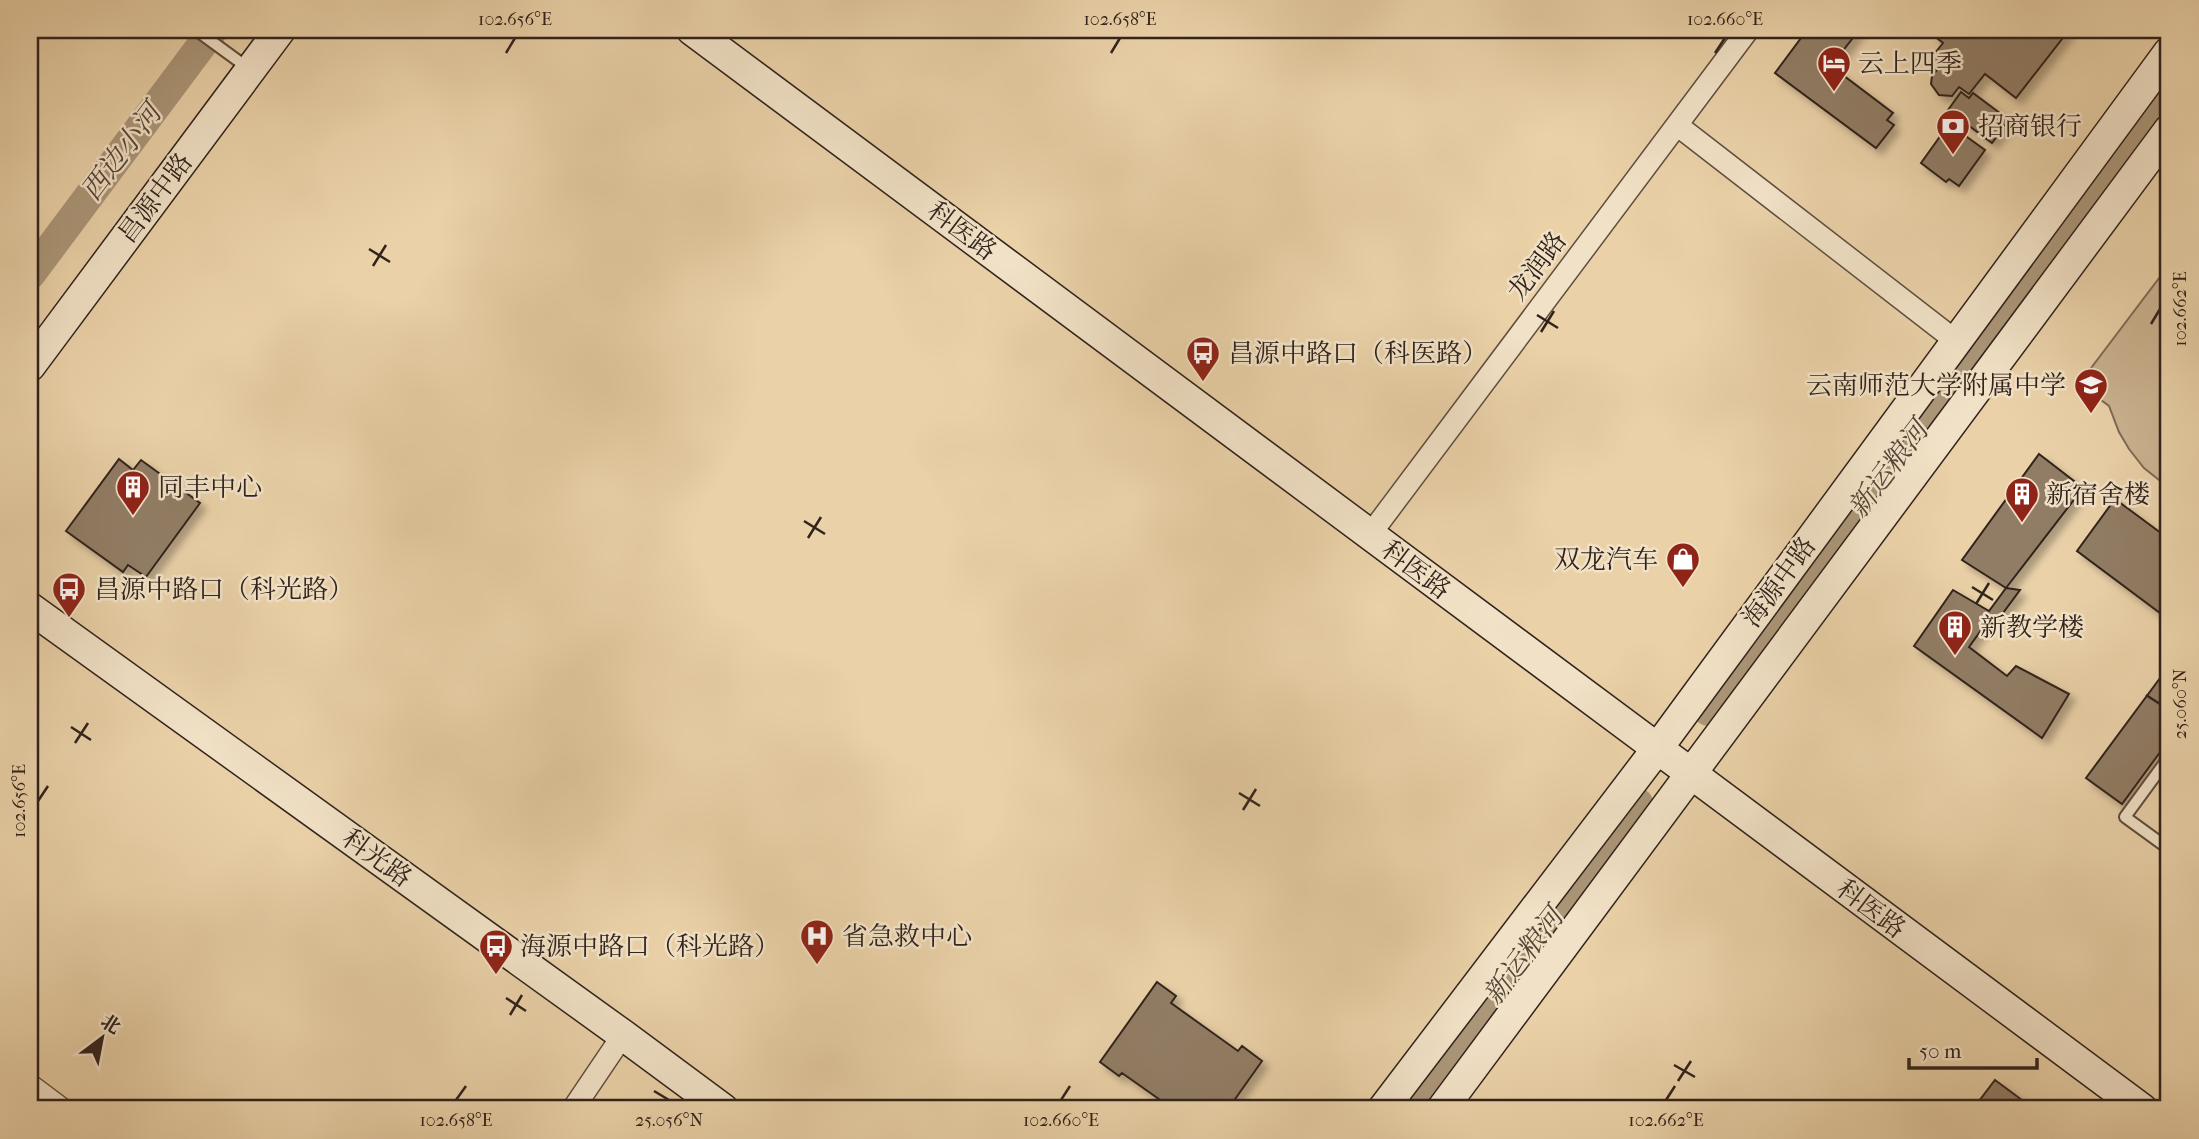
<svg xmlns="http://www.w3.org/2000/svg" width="2199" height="1139" viewBox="0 0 2199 1139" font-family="'IM FELL French Canon','Noto Serif SC',serif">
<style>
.green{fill:#cbb390;stroke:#7e6b56;stroke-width:2}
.water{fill:#ab9678;stroke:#7a6853;stroke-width:2}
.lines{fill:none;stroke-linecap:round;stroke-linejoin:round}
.river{stroke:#ab9678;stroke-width:30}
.building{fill:#917d65;stroke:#31231c;stroke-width:2;filter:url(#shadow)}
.lane-casing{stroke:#5f4e3f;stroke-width:14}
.street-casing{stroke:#5f4e3f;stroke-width:24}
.secondary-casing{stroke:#31231c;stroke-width:33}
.lane{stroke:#f1e1c6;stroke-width:10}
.street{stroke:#f1e1c6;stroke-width:21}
.secondary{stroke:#f1e1c6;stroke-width:30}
.ticks{fill:none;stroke:#31231c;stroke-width:2.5}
.labels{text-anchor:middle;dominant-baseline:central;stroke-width:5;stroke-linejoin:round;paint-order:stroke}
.poi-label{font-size:26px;fill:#31231c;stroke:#f1e1c6;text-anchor:start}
.street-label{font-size:26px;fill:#31231c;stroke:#f1e1c6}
.water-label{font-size:28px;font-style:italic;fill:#564638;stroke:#f1e1c6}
.neatline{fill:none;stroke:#31231c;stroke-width:2.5}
.ticks-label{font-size:18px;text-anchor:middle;fill:#31231c}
</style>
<defs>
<filter id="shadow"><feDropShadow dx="6" dy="6" stdDeviation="3.5" flood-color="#0004"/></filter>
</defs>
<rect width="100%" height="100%" fill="#ead1a8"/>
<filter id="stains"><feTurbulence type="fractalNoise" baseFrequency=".00286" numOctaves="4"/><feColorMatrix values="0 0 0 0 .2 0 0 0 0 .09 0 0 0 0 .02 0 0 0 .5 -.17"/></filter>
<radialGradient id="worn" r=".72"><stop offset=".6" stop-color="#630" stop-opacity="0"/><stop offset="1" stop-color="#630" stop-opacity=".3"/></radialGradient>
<path class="green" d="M2169,265V488L2144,468L2129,449L2119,432L2109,406L2079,384Z"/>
<path class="water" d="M196,35L211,46L153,126L138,115Z
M124,132L137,141L76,232L62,223Z
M42,245L56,255L30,290V261Z"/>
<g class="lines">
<path class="river" d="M30,275L213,30
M1708,711L1744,665L2169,93
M1408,1109L1638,803"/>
</g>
<path class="building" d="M1807,30H1859L1831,66L1893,113L1887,120L1894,125L1876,148L1775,73Z
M1937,30H2069L2016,98L1985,74L1969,94L1959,87L1952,96L1939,95L1931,84L1932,76L1937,70L1927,63L1943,43L1933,35Z
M1961,92L1969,98L1973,93L2009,120L1992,143L1948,110Z
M1949,124L1985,150L1959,186L1949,179L1946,182L1921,163Z
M2039,454L2083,488L2006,588L1962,560Z
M119,459L133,470L141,460L200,503L146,577L128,565L123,572L66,531Z
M2115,499L2169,539V600L2160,613L2077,551Z
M2006,588L2020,590L2000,617L1990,618L1969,647L2007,676L2016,666L2069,694L2042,738L1914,646L1953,590L1989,611Z
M2169,666V740L2122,804L2086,778Z
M1157,982L1176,996L1171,1003L1238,1051L1242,1046L1262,1061L1228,1109H1173L1122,1073L1119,1076L1100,1062Z
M1995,1080L2034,1109H1973Z"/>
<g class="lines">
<g class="lane-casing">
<path id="lane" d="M196,30L248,68
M2169,757L2125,817L2169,849"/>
</g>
<g class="street-casing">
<path id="street" d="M1677,125L1956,341
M1369,536L1748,30
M30,1085L62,1109
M573,1109L623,1035"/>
</g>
<g class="secondary-casing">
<path id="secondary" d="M692,30L2142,1109
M30,366L280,30
M30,608L623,1035L723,1109
M1383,1109L1657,749L2169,52
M1442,1109L2169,130"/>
</g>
<use href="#lane" class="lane"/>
<use href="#street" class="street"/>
<use href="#secondary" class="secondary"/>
</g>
<path class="ticks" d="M506,53L515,38M1111,53L1120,38M1715,53L1725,38M369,249L390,262M373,266L386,245M1537,315L1558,328M2151,324L2160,309M1541,332L1554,311M804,521L825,534M808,538L821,517M1972,587L1993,600M1976,604L1989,583M2146,695L2160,704M71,727L91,740M75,743L88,723M1239,793L1260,806M38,801L48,786M1243,810L1256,789M506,998L526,1011M510,1015L522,995M1674,1065L1695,1077M1678,1081L1691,1061M654,1091L669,1100M456,1100L466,1086M1061,1100L1070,1086M1666,1100L1675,1086"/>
<defs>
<g id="hotel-pin" transform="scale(1.75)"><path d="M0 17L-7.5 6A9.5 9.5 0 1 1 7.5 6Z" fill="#8f2418" stroke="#f1e1c6"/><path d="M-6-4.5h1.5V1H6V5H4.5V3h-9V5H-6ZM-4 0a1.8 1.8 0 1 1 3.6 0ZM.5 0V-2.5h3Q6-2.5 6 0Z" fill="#fff"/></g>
<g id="bank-pin" transform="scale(1.75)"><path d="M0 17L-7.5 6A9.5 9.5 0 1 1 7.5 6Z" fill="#8f2418" stroke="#f1e1c6"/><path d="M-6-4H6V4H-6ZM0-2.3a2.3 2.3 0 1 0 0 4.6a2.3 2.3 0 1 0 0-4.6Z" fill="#fff"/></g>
<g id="bus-pin" transform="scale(1.75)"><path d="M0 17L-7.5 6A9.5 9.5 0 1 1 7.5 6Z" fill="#8f2418" stroke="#f1e1c6"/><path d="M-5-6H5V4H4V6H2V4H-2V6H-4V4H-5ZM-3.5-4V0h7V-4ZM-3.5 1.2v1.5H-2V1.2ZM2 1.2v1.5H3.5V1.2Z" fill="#fff"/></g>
<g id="school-pin" transform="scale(1.75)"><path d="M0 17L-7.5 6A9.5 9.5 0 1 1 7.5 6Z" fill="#8f2418" stroke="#f1e1c6"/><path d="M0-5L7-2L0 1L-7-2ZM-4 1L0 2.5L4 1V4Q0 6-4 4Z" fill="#fff"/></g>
<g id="building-pin" transform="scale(1.75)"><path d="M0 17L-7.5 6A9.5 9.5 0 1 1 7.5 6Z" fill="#8f2418" stroke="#f1e1c6"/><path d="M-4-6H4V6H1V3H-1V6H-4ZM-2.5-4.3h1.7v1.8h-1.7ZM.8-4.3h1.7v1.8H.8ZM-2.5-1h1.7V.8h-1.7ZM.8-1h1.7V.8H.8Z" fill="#fff"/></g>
<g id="shop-pin" transform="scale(1.75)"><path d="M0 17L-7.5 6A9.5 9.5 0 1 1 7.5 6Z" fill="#8f2418" stroke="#f1e1c6"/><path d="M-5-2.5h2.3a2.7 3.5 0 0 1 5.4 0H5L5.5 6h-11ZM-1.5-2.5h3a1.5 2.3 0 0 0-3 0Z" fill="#fff"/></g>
<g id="hospital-pin" transform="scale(1.75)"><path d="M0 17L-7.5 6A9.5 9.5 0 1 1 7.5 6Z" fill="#8f2418" stroke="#f1e1c6"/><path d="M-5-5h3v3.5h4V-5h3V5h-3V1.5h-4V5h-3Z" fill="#fff"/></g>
</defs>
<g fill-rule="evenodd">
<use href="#hotel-pin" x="1834" y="63"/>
<use href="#bank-pin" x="1953" y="126"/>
<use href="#bus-pin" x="1203" y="353"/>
<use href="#school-pin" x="2091" y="385"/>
<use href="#building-pin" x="133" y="487"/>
<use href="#building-pin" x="2022" y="494"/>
<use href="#shop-pin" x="1683" y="559"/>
<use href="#bus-pin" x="69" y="589"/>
<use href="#building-pin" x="1955" y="627"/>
<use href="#hospital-pin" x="817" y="936"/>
<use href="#bus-pin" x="496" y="946"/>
</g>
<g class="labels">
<g class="poi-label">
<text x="1858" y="63">云上四季</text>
<text x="1978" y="126">招商银行</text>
<text x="1228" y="353">昌源中路口（科医路）</text>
<text x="2066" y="385" text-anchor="end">云南师范大学附属中学</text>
<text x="158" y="487">同丰中心</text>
<text x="2046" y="494">新宿舍楼</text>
<text x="1658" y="559" text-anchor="end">双龙汽车</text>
<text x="94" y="589">昌源中路口（科光路）</text>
<text x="1980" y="627">新教学楼</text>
<text x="842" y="936">省急救中心</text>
<text x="520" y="946">海源中路口（科光路）</text>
</g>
<g class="street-label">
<text transform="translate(155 198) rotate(-53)">昌源中路</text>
<text transform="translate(962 231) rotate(37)">科医路</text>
<text transform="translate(1537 266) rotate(-53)">龙润路</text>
<text transform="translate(1416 570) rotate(37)">科医路</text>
<text transform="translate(1779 582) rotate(-54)">海源中路</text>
<text transform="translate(377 858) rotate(36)">科光路</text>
<text transform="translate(1871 909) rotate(37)">科医路</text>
</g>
<g class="water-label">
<text transform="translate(121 152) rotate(-53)">西边小河</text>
<text transform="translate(1888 469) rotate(-53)">新运粮河</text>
<text transform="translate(1523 956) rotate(-53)">新运粮河</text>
</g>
</g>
<rect width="2199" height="1139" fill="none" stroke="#ead1a8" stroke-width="77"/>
<g transform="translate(102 1038) rotate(32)" stroke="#f1e1c6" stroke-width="5" paint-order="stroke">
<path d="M0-5L12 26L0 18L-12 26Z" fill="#31231c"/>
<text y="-10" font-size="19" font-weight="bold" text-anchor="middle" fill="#31231c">北</text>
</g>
<path d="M1909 1058v10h128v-10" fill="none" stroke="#31231c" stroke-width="3.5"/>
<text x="1919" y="1058" font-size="21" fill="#31231c" stroke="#f1e1c6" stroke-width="5" paint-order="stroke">50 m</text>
<rect x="38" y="38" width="2122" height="1062" class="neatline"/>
<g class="ticks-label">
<text x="515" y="25">102.656°E</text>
<text x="1120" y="25">102.658°E</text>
<text x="1725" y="25">102.660°E</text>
<text transform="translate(2180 309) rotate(-90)" y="6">102.662°E</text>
<text transform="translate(2180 704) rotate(-90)" y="6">25.060°N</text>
<text transform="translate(19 801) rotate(-90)" y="6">102.656°E</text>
<text x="456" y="1126">102.658°E</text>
<text x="669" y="1126">25.056°N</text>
<text x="1061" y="1126">102.660°E</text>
<text x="1666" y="1126">102.662°E</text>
</g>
<rect width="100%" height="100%" filter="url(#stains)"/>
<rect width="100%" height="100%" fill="url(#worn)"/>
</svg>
